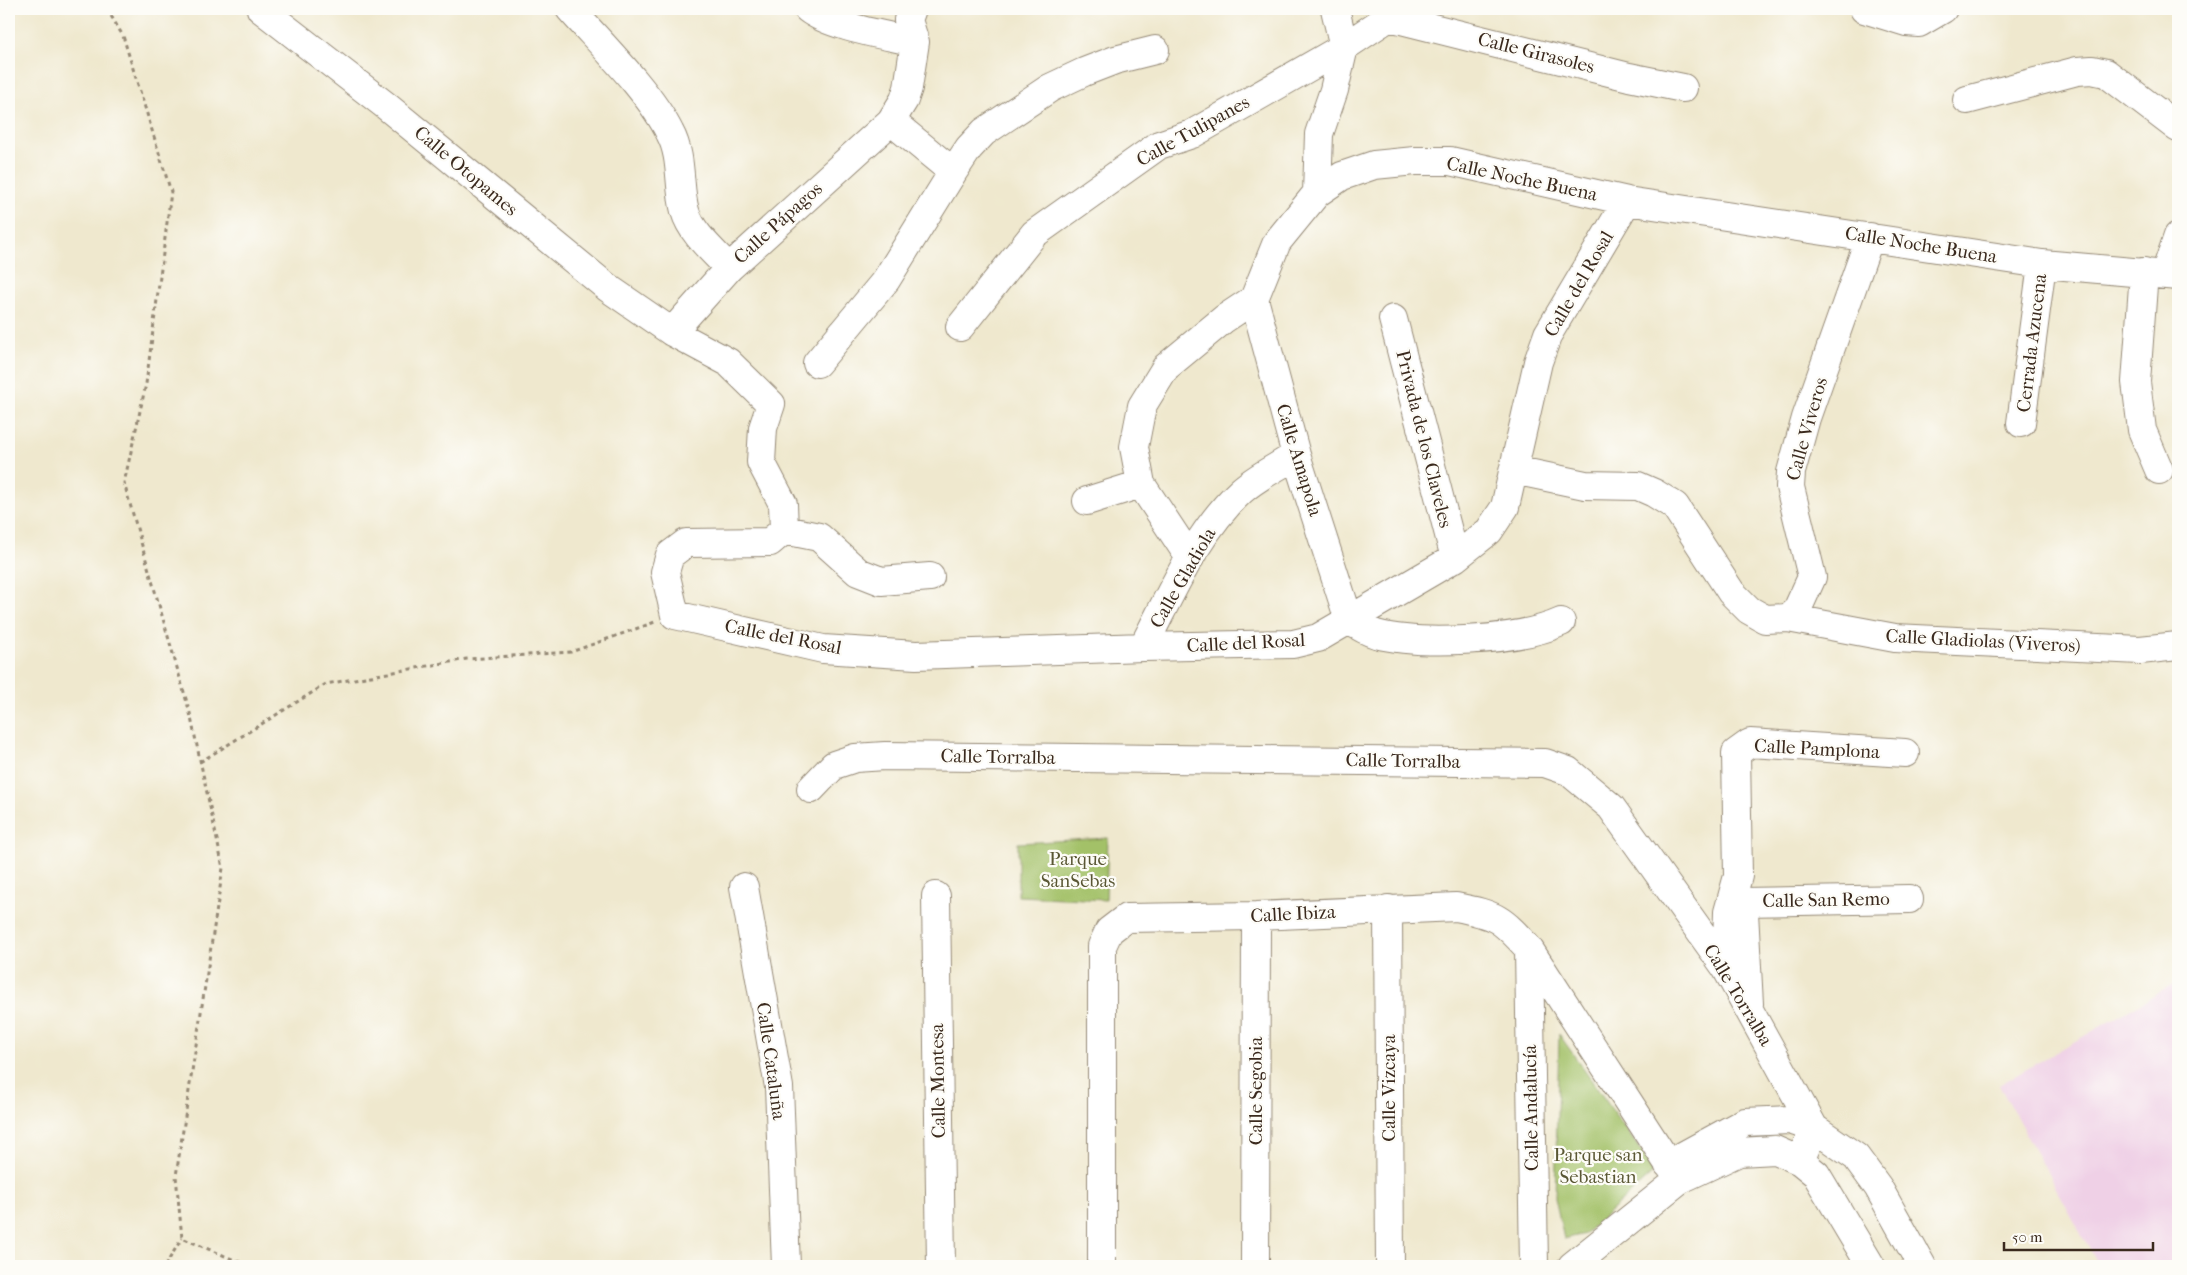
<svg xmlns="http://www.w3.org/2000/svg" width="2187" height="1275" viewBox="0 0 2187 1275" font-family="'IM FELL French Canon',serif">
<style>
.built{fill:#efd0e6}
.park{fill:#a3c168;stroke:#6f7643}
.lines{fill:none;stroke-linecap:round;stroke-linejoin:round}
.minor-casing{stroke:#958976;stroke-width:30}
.path{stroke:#958976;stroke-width:3;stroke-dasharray:4 4;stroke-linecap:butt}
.minor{stroke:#fff;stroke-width:28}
.labels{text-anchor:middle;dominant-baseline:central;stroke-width:4.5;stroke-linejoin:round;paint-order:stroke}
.street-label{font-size:19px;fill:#3b2a1e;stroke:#fdfcf7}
.park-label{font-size:19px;fill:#5a5734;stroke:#fdfcf7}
</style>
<rect width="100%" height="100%" fill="#fdfcf7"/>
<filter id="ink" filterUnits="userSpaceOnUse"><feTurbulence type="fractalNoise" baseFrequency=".02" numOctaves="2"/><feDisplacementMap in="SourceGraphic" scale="10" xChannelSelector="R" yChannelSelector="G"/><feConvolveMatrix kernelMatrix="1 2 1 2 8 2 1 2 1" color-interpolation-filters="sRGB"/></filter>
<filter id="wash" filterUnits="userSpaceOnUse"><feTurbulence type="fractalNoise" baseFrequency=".0096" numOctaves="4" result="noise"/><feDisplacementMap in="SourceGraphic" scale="20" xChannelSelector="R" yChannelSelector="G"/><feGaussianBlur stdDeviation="1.12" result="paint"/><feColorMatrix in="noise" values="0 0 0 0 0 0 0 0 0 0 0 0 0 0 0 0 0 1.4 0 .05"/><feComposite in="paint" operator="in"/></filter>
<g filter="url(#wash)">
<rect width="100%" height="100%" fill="#efe8ce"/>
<path class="built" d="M2178,982V1266H2099L1999,1085Z"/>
<path class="park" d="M1108,838L1106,900L1018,896V843Z
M1559,1034L1655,1171L1585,1234L1564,1239L1555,1198Z"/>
</g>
<g filter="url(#ink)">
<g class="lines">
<g class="minor-casing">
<path id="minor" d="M261,9L385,105L608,288L672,332L728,362L771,404L763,428L761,462L783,504L784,530
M570,9C601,44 650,92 670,133C683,157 678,186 685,211C691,233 714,252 729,268
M808,9C831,27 886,35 915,42
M1864,9L1906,22L1919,23L1943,9
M1389,17L1629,77L1683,88
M1967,100L2077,71L2092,70L2106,73L2178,128
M891,121L953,172
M1317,193L1319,134L1334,90L1344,47L1335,9
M2144,272L2136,382L2142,430L2159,470
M2165,274L2178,236
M1254,299L1296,455L1349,620C1358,626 1366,631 1376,634C1421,646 1520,641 1561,622
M1393,319L1455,558
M960,327L1034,234L1159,145L1192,134L1344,47L1389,17L1409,9
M672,332L729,268L891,121L904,100L908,88L915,42L908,20L912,9
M817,363L886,280L953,172L969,148L984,132L1050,88L1084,72L1115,60L1155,50
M2021,423L2042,264
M1514,470L1585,485L1638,486L1654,493L1675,506L1731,592L1749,610L1765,619L1788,618L1895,638L2140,650L2178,646
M1087,501L1141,484
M1190,558L1141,484L1134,447L1142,406L1166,367L1224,319L1254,299L1277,242L1317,193L1342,176L1374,165L1415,161H1450L1627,201L2042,264L2178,276
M930,577L881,581L858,572L819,537L784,530L770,542L686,543L670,555L665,572L675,615L823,649L916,655L1143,647L1293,644L1318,638L1455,558L1489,531L1505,507L1538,362L1548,334L1627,201
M1788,618L1797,610L1812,577L1790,487L1791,472L1806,418L1870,237
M1143,647C1171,594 1196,533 1241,491C1256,477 1278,467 1296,455
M811,789L834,765L855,758L885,756L1545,763L1568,771L1611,807L1726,968L1814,1128L1800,1161
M744,887L779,1087L786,1266
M936,896L941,1266
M1743,902L1909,899
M1388,909L1390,1266
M1744,912L1749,1004
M1529,949L1534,1266
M1726,968L1728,912L1738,876L1736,753L1750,743L1905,753
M1668,1164L1745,1122L1790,1120L1814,1128L1856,1157L1878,1187L1922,1266
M1102,1266V946L1109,931L1126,918L1256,916L1456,907C1497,915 1501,918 1529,949L1679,1180
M1255,1266L1256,916
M1572,1266L1679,1180L1739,1152L1775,1150L1800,1161L1816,1174L1871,1266"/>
</g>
<path class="path" d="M107,9L123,36L171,192L146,384L124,483L190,713L223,868L176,1176L182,1238L249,1266
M200,762L326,684L467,659L571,652L655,622
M165,1266L182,1238"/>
<use href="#minor" class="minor"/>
</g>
</g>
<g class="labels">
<g class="street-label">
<text transform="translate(1536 53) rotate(14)">Calle Girasoles</text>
<text transform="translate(1193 131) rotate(-29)">Calle Tulipanes</text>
<text transform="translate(466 171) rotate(40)">Calle Otopames</text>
<text transform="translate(1522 179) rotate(12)">Calle Noche Buena</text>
<text transform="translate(778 223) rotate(-42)">Calle Pápagos</text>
<text transform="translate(1921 245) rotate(9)">Calle Noche Buena</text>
<text transform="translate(1579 284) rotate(-60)">Calle del Rosal</text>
<text transform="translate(2032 343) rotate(-83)">Cerrada Azucena</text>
<text transform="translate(1807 429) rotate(-74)">Calle Viveros</text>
<text transform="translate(1424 439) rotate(76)">Privada de los Claveles</text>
<text transform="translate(1299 460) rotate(73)">Calle Amapola</text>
<text transform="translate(1183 578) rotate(-60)">Calle Gladiola</text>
<text transform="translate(783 637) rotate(11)">Calle del Rosal</text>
<text transform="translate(1983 641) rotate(3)">Calle Gladiolas (Viveros)</text>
<text transform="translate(1246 643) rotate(-3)">Calle del Rosal</text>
<text transform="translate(1817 749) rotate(3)">Calle Pamplona</text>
<text transform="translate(998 757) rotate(1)">Calle Torralba</text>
<text transform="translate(1403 761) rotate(1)">Calle Torralba</text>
<text transform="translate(1826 900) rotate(-1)">Calle San Remo</text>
<text transform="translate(1293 914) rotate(-3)">Calle Ibiza</text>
<text transform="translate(1738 995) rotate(59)">Calle Torralba</text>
<text transform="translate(771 1061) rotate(82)">Calle Cataluña</text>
<text transform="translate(938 1081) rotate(-91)">Calle Montesa</text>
<text transform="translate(1389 1088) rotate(-90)">Calle Vizcaya</text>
<text transform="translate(1256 1091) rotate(-90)">Calle Segobia</text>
<text transform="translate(1531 1108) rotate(-91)">Calle Andalucía</text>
</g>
<g class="park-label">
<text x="1078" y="859">Parque<tspan x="1078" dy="22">SanSebas</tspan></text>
<text x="1598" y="1155">Parque san<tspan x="1598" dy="22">Sebastian</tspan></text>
</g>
</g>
<rect width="2187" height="1275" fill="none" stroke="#fdfcf7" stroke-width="30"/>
<path d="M2004 1242v8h149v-8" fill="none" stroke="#3b2a1e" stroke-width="2.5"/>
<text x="2012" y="1242" font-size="15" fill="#3b2a1e" stroke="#fdfcf7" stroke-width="4" paint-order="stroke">50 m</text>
</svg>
